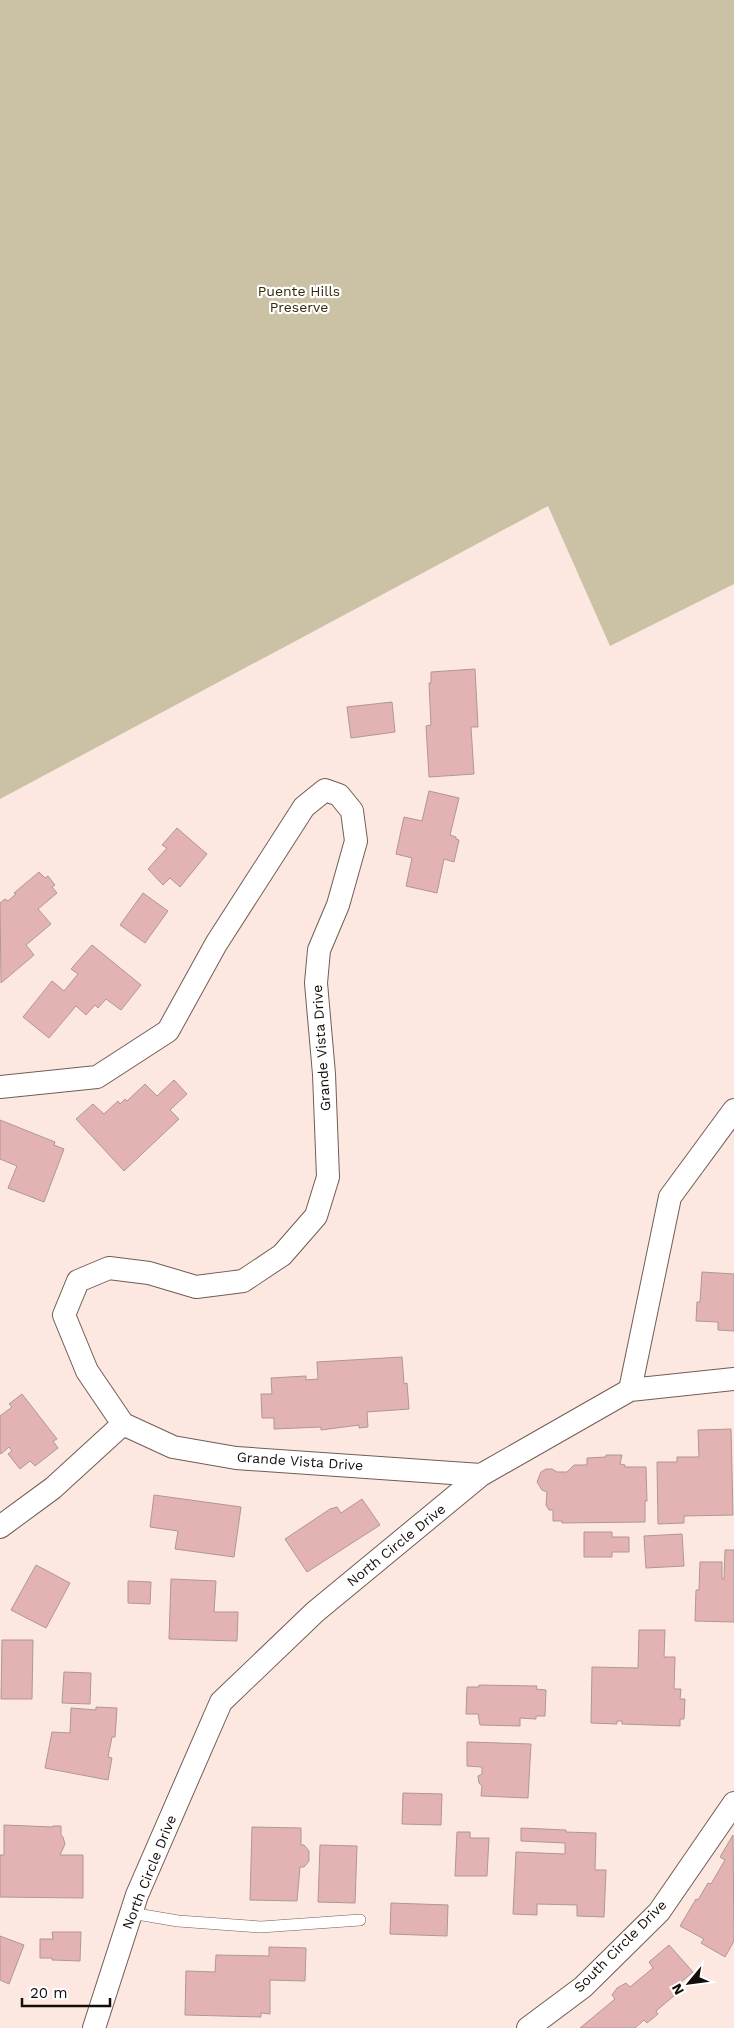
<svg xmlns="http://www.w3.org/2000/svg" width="734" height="2028" viewBox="0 0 734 2028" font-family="'Work Sans',sans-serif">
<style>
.green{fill:#cbc2a6}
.building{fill:#e3b3b3;stroke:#b09696}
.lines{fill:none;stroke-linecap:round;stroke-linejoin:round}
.service-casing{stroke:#725d54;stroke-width:12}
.minor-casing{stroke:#725d54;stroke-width:24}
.service{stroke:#fff;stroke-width:11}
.minor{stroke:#fff;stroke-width:22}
.labels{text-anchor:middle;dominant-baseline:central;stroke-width:4.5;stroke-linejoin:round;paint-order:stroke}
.park-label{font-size:14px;fill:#332807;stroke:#fff}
.street-label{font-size:14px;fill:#150d0a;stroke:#fff}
</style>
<rect width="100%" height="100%" fill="#fce8e0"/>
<path class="green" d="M0,0H734V584L610,646L548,506L0,799Z"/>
<path class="building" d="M475,669L478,727H471L474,774L429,777L426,726L431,725L429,683H431V672Z
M392,702L395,732L351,738L347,707Z
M429,791L459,798L450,835L456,837V839L459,840L454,862L444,859L437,893L406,886L412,858L396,854L404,817L422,821Z
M177,828L207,854L180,887L170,878L163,885L148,869L167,848L162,845Z
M39,872L45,878L48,876L55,885L52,887L57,893L38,909L51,924L26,945L34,955L1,983L0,903L5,899L8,901L16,894L14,893Z
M143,893L168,911L145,943L120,925Z
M92,945L141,985L121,1010L106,999L98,1008L95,1005L86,1015L76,1006L49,1038L23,1017L52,981L64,991L78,974L71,969Z
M174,1080L187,1094L170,1110L179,1119L124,1171L76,1119L93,1104L104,1114L118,1101L120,1104L125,1099L127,1101L145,1084L157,1096Z
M0,1120L55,1142L54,1145L64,1149L44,1202L8,1188L17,1166L0,1159Z
M702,1272L734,1274V1331L718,1330V1322L696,1321L697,1302H700Z
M402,1357L404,1384L407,1383L409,1409L367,1412L368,1427L359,1428V1425L321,1430V1427L274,1429V1418H262L261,1394H272L271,1378L306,1376V1380L318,1379L317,1362Z
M22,1394L57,1439L53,1441L58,1448L35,1466L30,1461L20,1469L8,1454L12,1451L9,1447L1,1454L0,1453V1416L12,1407L9,1404Z
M731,1429L733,1515L684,1516V1523L658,1524L657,1462H677V1457H699L698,1430Z
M606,1455H622L620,1464L625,1465V1467H646L647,1501H645V1522L562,1523V1521H553V1510H549L546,1505L547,1492L542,1490L537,1482L541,1472L546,1469H552L557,1472H567L574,1465H587V1458L606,1457Z
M154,1495L241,1507L234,1557L175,1549L178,1531L150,1527Z
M362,1499L380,1525L307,1572L285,1539L330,1509L337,1507L341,1513Z
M584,1532H612V1537H629V1552H612V1557H584Z
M682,1534L684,1566L646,1568L644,1536Z
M725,1550H734V1622L695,1621L696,1590H699L700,1562H722V1579H724Z
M36,1565L70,1583L46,1628L11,1610Z
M171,1579L216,1581L214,1612H238L237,1641L169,1639Z
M128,1581L151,1582L150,1604L128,1603Z
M639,1630H665L664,1657H675L674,1689H681L680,1699H685L684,1719H680V1726L622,1724V1721H617V1724L591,1723L592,1667L638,1668Z
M2,1640H33L32,1699H1Z
M64,1672L91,1673L90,1704L62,1703Z
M479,1685L537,1686L536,1689L546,1690L545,1716H536V1719L520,1718V1726L480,1725L478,1714H466L467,1687H479Z
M96,1707L117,1708L115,1737H112L108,1757L112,1758L108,1780L45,1768L52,1732L70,1733L71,1708L96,1710Z
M467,1742L531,1744L528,1798L481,1796L482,1786L479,1783L478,1776L482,1774V1767L467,1766Z
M403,1793L442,1794L441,1825L402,1824Z
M4,1825L53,1827V1826H61V1835L63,1837L65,1844L60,1855H83V1898L0,1897V1855H4Z
M252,1827L301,1828V1845H304L309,1851V1861L304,1867H300L297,1901L250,1900Z
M521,1828L566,1830V1832L596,1833L595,1870H606L604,1917L577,1916V1905L537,1904V1915L513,1914L516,1852L565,1854V1843L521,1841Z
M457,1832H470V1838H489L487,1876H455Z
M733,1835L734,1941L725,1957L701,1943L704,1939L680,1926L696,1899L698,1900L708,1883L711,1884L725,1860L720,1857Z
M320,1845L357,1846L355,1903L318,1902Z
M391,1903L448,1905L447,1936L390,1934Z
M52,1932H81L80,1961L52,1960V1958H40V1939H53Z
M0,1936L24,1945L9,1984L0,1980Z
M669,1945L693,1972L673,1989L675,1995L656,2011L658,2014L647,2023L644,2020L635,2028H580L615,1999L612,1995L617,1988L626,1983L630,1987L653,1968L649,1962Z
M269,1947L306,1948L305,1981L270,1980V2014L261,2013V2017L185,2015L186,1971L215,1972L216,1955L269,1956Z"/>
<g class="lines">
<g class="service-casing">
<path id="service" d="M131,1913L178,1921L261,1927L360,1920"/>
</g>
<g class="minor-casing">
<path id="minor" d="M0,1087L97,1077L168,1031L216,944L304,807L325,790L339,795L352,811L356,841L338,905L319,950L316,983L324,1074L328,1177L316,1216L282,1255L243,1281L196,1287L149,1273L109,1268L78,1281L64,1315L87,1371L123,1424L173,1447L236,1458L481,1475
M630,1390L734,1379
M0,1527L53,1488L123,1424
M94,2028L137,1895L221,1702L315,1612L481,1475L630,1390L670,1197L734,1110
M528,2028L583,1987L659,1912L734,1803"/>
</g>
<use href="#service" class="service"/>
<use href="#minor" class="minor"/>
</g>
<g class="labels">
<g class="park-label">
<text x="299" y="291">Puente Hills<tspan x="299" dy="16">Preserve</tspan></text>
</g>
<g class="street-label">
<text transform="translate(321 1048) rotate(-94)">Grande Vista Drive</text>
<text transform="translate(300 1461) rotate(4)">Grande Vista Drive</text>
<text transform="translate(396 1545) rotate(-39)">North Circle Drive</text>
<text transform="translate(149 1872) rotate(-68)">North Circle Drive</text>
<text transform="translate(620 1946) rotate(-45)">South Circle Drive</text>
</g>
</g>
<g transform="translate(689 1983) rotate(241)" stroke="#ffffff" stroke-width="4" paint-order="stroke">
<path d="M0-4L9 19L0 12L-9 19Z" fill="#150d0a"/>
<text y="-8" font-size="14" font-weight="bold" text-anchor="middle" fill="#150d0a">N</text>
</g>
<path d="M22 1998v8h88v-8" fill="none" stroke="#150d0a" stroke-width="2.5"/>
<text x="30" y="1998" font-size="15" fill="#150d0a" stroke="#ffffff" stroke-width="4" paint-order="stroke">20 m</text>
</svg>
